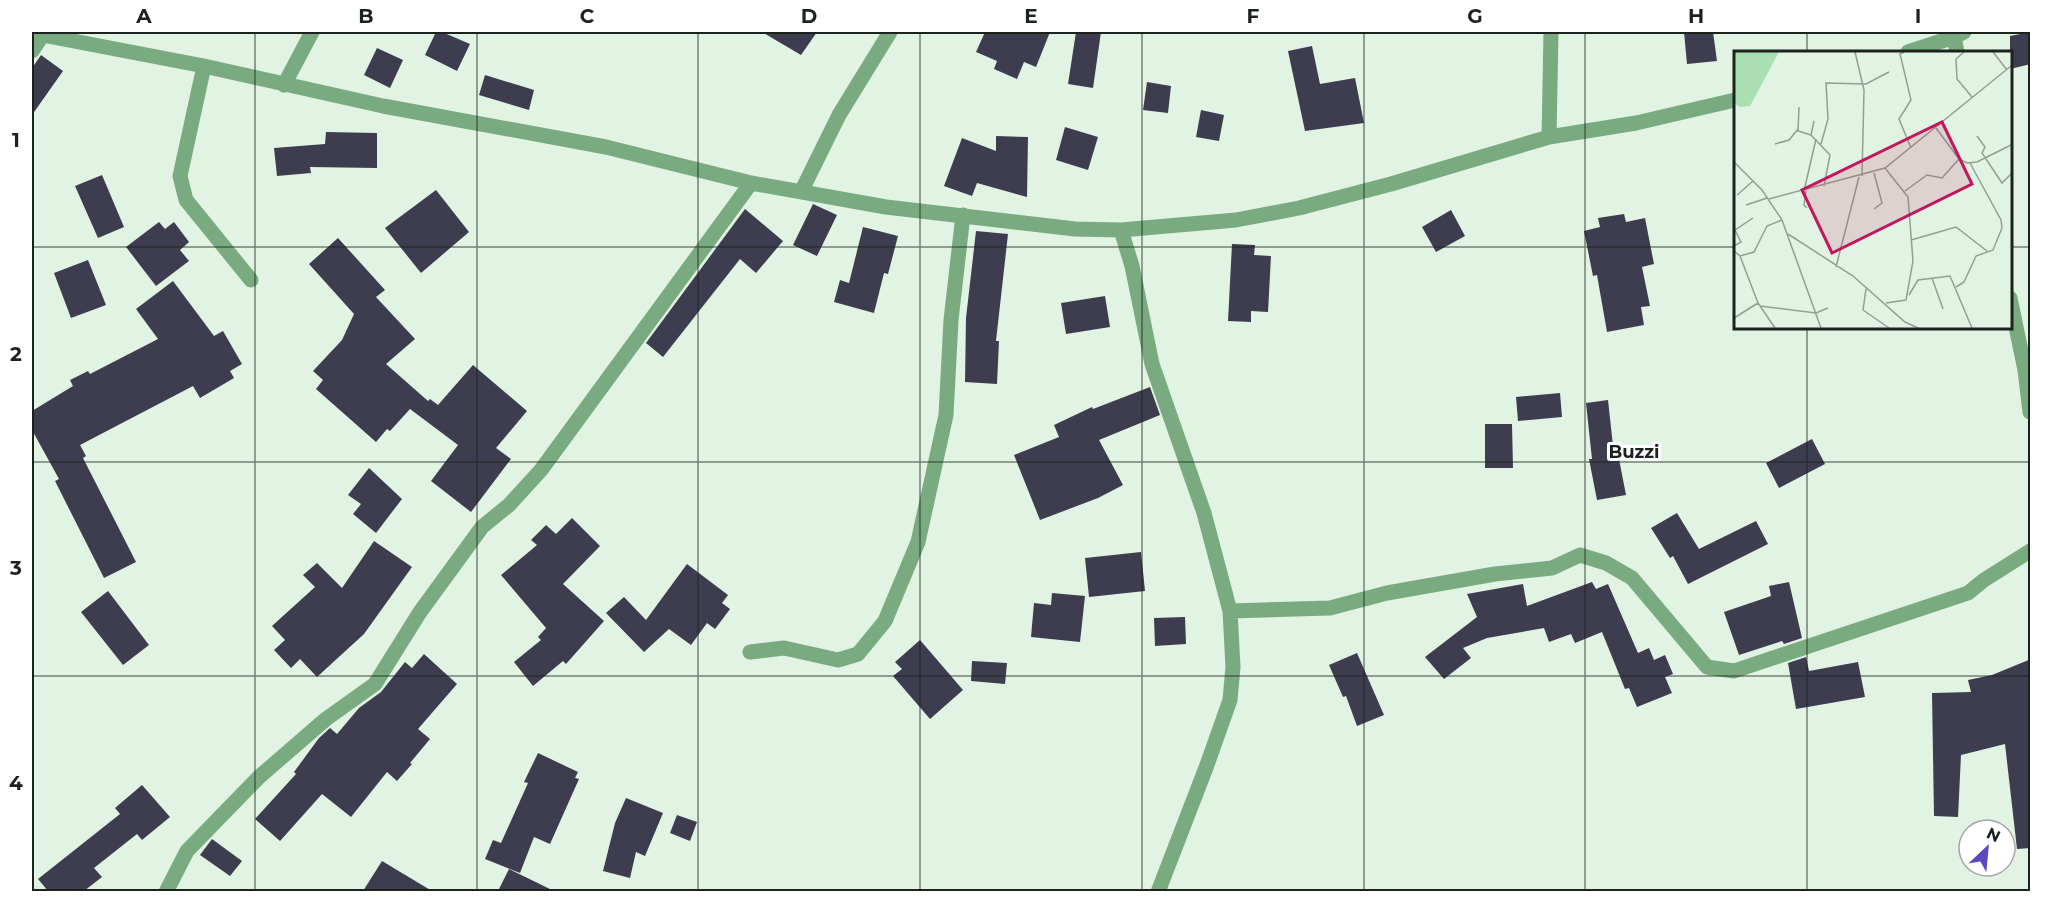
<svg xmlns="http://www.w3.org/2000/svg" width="2062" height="923" viewBox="0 0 2062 923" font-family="Montserrat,sans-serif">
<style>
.building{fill:#3e3d4f}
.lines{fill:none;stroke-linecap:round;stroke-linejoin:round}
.street{stroke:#7aaa80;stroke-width:15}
.grid{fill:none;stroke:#1c221c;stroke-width:1.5;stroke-opacity:0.55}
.labels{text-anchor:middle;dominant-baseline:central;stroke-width:6;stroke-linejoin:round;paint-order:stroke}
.quarter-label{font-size:18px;font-weight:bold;fill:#1c221c;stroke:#fff}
.inset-road{fill:none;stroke:#929f93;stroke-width:1.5}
.view{fill:#c2185b;fill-opacity:0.15;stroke:#c2185b;stroke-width:3}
.inset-edge{fill:none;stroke:#1c221c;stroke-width:3}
.neatline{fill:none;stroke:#1c221c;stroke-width:2}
.grid-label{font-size:20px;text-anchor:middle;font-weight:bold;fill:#1c221c}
</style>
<rect width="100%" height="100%" fill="#e1f3e3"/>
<path class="building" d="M436,32H442L470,44L457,71L425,55Z
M762,32H817L801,55Z
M985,32H1050L1036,67L1024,62L1017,79L994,69L997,61L976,52Z
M1076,32H1101L1093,88L1068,84Z
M1684,32H1713L1717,61L1687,64Z
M2031,32V64L2010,69V36Z
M1312,46L1320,84L1355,78L1364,123L1305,131L1288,51Z
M377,48L403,60L390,88L364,75Z
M41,55L63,71L32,115V68Z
M485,75L534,90L529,110L479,95Z
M1147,82L1171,86L1168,113L1143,110Z
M1201,110L1224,115L1219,141L1196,137Z
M1065,127L1098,137L1088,170L1056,160Z
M326,132L377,133V168L310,167L311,173L277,176L274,148L325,144Z
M996,136L1028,137L1027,197L977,183L972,196L944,186L962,138L996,151Z
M102,175L124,227L98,238L75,186Z
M436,190L469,232L421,273L385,228Z
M813,204L837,215L817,256L793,245Z
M745,209L783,241L756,273L740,259L663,357L646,343Z
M1451,210L1465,236L1436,252L1422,227Z
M1624,214L1626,222L1645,218L1654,264L1642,267L1650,306L1641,307L1644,325L1607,332L1597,275L1593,276L1584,231L1600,227L1598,218Z
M159,222L165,229L174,222L189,242L180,250L189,261L156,286L126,247Z
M863,227L898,236L888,274L884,273L874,313L834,302L840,280L849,283Z
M976,231L1008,234L996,341H999L997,384L965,382L966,318Z
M338,238L385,290L376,297L415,339L386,364L428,401L430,399L438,405L473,365L527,411L496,448L511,459L471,512L431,481L458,445L410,409L390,431L387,429L376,442L316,389L323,380L313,371L342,340L354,314L309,264Z
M1232,244L1255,245L1254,255L1271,256L1268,312L1251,311V322L1228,321Z
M88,260L106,305L71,318L54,273Z
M173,281L214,336L223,331L242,364L230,371L234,378L200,398L193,386L80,445L86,456L83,458L136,562L104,578L55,481L59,479L32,430V411L73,386L70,380L88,371L90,374L158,339L136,309Z
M1105,296L1110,327L1066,334L1061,303Z
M1150,387L1160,415L1099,440L1123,485L1098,498L1040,520L1014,455L1059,437L1054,425L1092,407L1093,409Z
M1560,393L1562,417L1518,421L1516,397Z
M1608,400L1614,455L1618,454L1626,495L1597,500L1589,459H1592L1586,403Z
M1485,424H1512L1513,468H1485Z
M1812,439L1825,464L1779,488L1766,463Z
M369,468L402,499L376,533L353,514L361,504L348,495Z
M1677,513L1699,549L1756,521L1768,544L1688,584L1673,556L1670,558L1651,528Z
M572,518L600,546L563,584L604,621L566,664L563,661L533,686L514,662L541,640L538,637L546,628L501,575L537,545L531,540L546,525L556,534Z
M374,541L412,567L364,634L317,677L300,659L291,668L274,650L285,640L272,626L315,587L303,575L317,563L342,588Z
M1141,552L1145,591L1089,597L1085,558Z
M687,564L728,595L722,603L730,609L715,629L707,623L691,645L669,629L644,652L606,613L624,597L646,620Z
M1592,582L1596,589L1608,584L1638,653L1649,648L1654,660L1665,655L1673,674L1665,677L1672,693L1637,707L1629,688L1625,689L1602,632L1575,643L1571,634L1549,642L1544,628L1487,638L1463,648L1471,658L1444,679L1425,657L1477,617L1467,594L1523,584L1527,606Z
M1789,582L1802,638L1784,644L1782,641L1739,655L1724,612L1771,596L1769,586Z
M108,591L149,645L123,665L81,612Z
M1052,593L1085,596L1080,642L1031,637L1034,603L1051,605Z
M1185,617L1186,644L1155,646L1154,618Z
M920,640L963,690L930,719L893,676L902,669L895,662Z
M1357,653L1384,715L1357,726L1346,696L1343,697L1329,665Z
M424,654L457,684L418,729L430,739L410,763L412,764L397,781L387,772L351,817L322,794L280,841L255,819L296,774L294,772L319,738L330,728L337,734L359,708L381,692L405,662L412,668Z
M1806,657L1809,671L1858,662L1865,697L1796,709L1788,663Z
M2031,659V848L2017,849L2005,744L1961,755L1958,817L1934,816L1932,693L1971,692L1968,680L1992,675Z
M972,661L1007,663L1005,684L971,681Z
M538,753L578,772L575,778L579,779L550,844L534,837L520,873L485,859L493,840L501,843L528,783L524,782Z
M142,785L170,817L142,840L137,834L94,868L102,877L84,891H48L38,879L120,814L115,808Z
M626,798L663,813L645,856L636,852L630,878L603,871L615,823Z
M677,815L697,822L690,841L670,833Z
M212,839L242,861L230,876L200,855Z
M382,861L432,891H363Z
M509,869L554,891H498Z"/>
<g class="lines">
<path class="street" d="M32,33L204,66L383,106L606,147L751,183L886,207L1075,229L1121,230L1236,220L1299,208L1391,184L1549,137L1636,123L1735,100
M1954,37L1957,52
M32,51L42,36
M1908,52L1954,37L1964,32
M204,66L180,176L186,200L251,280
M284,85L312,32
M1549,137L1551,32
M801,192L839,115L890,32
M1121,230L1132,266L1152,364L1204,513L1230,611L1233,667L1230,700L1207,765L1158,892
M2010,298L2025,370L2030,412
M1230,611L1330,608L1387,593L1495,574L1552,568L1580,555L1606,563L1632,578L1707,667L1734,671L1968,593L1984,580L2030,551
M750,652L784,648L838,660L858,654L885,621L918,542L946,415L951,320L963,215
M166,892L187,851L259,777L326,719L375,684L420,612L482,527L509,505L541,470L751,183"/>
</g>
<path class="grid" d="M255,32V892M477,32V892M698,32V892M920,32V892M1142,32V892M1364,32V892M1585,32V892M1807,32V52M32,247H1735M2010,247H2030M1807,327V892M32,462H2030M32,676H2030"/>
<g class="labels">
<g class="quarter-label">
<text x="1634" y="452">Buzzi</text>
</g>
</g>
<g transform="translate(1734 51)">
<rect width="278" height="278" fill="#e1f3e3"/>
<path d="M0,1H45L16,55L6,56L0,52Z" fill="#aae0b1"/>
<path class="inset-road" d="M121,1L130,39L128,125M170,1L166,3L177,49L165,68L177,97M230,1L222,8L223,28L238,46M259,1L273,19M65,56L64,80L77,84M80,70L77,84L96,104L90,135M202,77L225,108M243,85L251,96L248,102L268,132L277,123M41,93L55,89L64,78M87,93L94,68L92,32L132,33L155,21M0,111L28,139L48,169L87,277M151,117L174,146L179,210L172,249L152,252M70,140L82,88M72,140L70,154L73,157M171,140L193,124L208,127L225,108L233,112L243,111L277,94M3,144L19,130M35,148L151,117L277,15M12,154L33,147M140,158L148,152L140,122M54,183L119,225L171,271L184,277M177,189L222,176L253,200M0,195L7,191L1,179L19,167M0,200L6,205L24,252L41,277M6,205L20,201L33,175L48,169M102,216L125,126M198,227L209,258M222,236L230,231L242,205L259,199L268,177L267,169L236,112M132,238L129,259L155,277M175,244L184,229L216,225L238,277M26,255L82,262L94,257M0,267L24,252"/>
<path class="view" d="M208,71L238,133L98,202L68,139Z"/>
<rect width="278" height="278" class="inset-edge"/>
</g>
<rect width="2062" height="923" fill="none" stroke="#ffffff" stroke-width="66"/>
<g transform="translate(1987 848) rotate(26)"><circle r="28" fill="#ffffff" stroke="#a4a7a4" stroke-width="1.5"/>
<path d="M0-4.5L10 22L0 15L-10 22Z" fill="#5e48c0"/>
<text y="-9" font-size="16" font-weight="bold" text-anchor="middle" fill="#1c221c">N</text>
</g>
<rect x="33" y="33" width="1996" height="857" class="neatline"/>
<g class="grid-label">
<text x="144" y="23">A</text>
<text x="366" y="23">B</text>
<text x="587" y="23">C</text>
<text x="809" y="23">D</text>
<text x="1031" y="23">E</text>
<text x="1253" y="23">F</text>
<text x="1475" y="23">G</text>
<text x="1696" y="23">H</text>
<text x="1918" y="23">I</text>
<text x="16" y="147">1</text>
<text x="16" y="361">2</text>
<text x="16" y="575">3</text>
<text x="16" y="790">4</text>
</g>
</svg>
